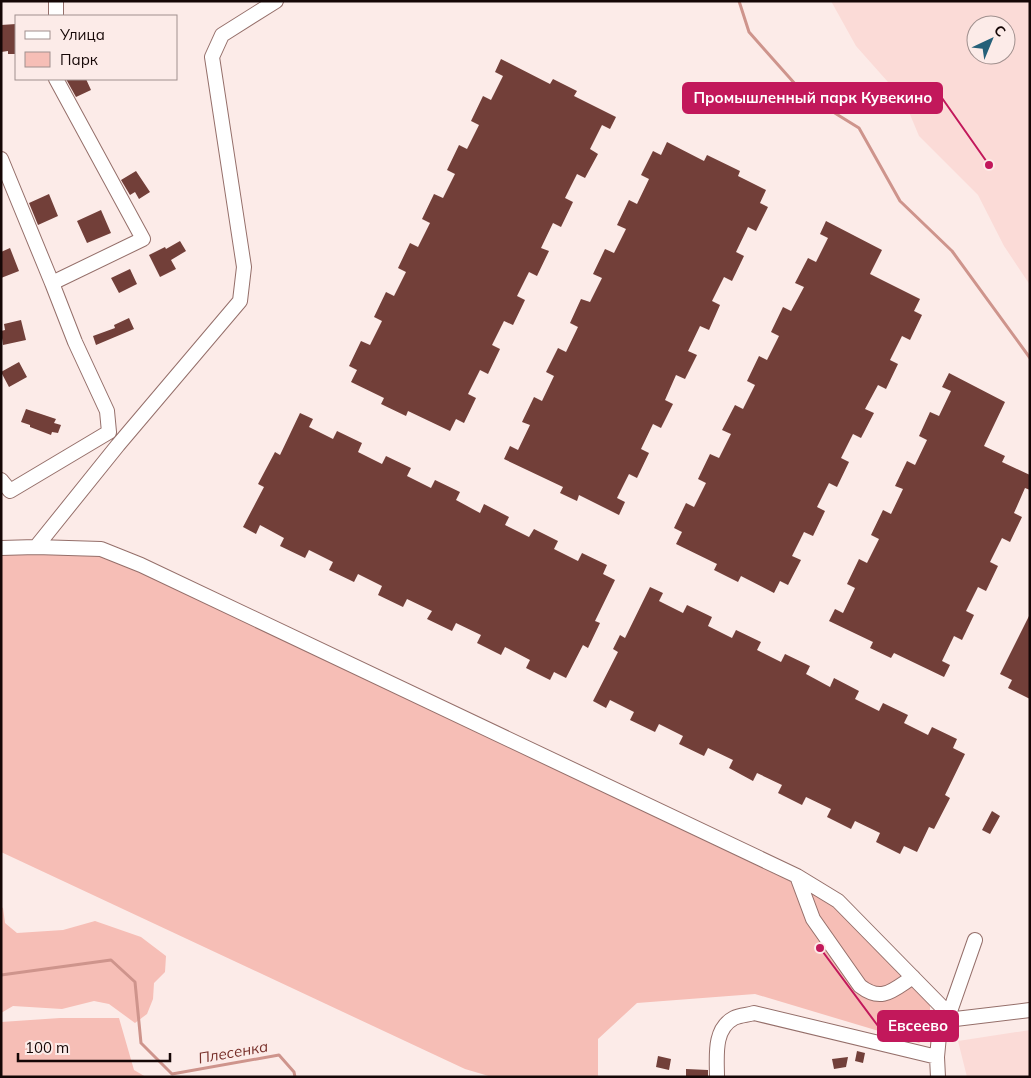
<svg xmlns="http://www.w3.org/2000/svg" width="1031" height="1078" viewBox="0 0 1031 1078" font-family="Mulish,sans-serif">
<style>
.built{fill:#fbdbd7;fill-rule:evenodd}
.green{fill:#f6beb6}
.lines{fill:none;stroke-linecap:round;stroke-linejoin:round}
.stream{stroke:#ce948c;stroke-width:3}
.building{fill:#723f39}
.minor-casing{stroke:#956f6a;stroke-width:16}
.minor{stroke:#fff;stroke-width:14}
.labels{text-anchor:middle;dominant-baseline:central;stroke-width:5;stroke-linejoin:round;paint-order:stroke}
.water-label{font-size:15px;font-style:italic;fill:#772f29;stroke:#fcebe8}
.leader{fill:none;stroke:#c2185b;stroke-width:2}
.callout-dot{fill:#c2185b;stroke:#fcebe8;stroke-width:2}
.callout{fill:#c2185b;stroke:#c2185b;stroke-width:2}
.callout-label{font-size:15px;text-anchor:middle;font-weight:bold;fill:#fff}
</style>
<rect width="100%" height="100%" fill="#fcebe8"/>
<path class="built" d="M831,1H1030V285L1004,246L978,195L919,136L904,100L856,46ZM976,25H1006V55H976Z
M1030,1030V1077H967L958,1041Z"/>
<path class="green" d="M89,548L832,901L930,1002V1035L919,1043L755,994L637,1003L598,1039V1077H492L465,1069L1,852V555Z
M1,907L3,908L5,923L17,933L63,930L95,921L141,937L166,956L165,972L154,983L153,999L147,1014L135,1023L109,1004L94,1001L62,1009L13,1006L1,1013Z
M60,1018H119L134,1070L146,1077H1V1022Z"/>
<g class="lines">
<path class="stream" d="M739,1L749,32L804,94L859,128L900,201L952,251L1030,358
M1,975L111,960L135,982L141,1043L172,1074L279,1055L294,1072L295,1077"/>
</g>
<path class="building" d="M16,24V54H8V51L1,52V25Z
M501,59L550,84L553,79L577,91L574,96L616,117L610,129L602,125L590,149L598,154L585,178L577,174L565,198L573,202L561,227L553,223L541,248L549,251L537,276L529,272L517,296L525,300L513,325L504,321L492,345L500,349L488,374L480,370L468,394L476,398L464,423L456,419L450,431L408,411L406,416L381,404L384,398L351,382L357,370L349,366L361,341L370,345L382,321L374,317L386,292L394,296L406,272L398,268L410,243L418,247L430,223L422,219L434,194L443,198L455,174L447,170L459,145L467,149L479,125L471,121L483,96L491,100L503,76L495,72Z
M66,79H86L91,90L76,97Z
M667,142L704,161L707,155L740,171L738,176L766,190L760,203L768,207L756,231L748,227L736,252L744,256L732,281L724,277L712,301L720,305L709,330L700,326L688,351L697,355L685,379L676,375L665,400L673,404L661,428L653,424L641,449L649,453L637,478L629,474L617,498L625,502L619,515L579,495L577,501L560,493L563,487L504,459L510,446L518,450L530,425L522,422L534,397L542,401L554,376L546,372L558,348L566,352L578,327L570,323L581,299L590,302L602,278L593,274L605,249L614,253L626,229L617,225L629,200L637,204L649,179L641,175L653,151L661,155Z
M136,171L150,192L139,199L135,192L130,195L121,180Z
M49,194L58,216L38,225L29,203Z
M101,210L111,233L87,243L77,221Z
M826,221L882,250L870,274L920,299L914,311L922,315L910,340L902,336L890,360L898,364L886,389L878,385L865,409L874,413L861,438L853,434L841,458L849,462L837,487L829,483L817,507L825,511L813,536L804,532L792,556L801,560L788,585L780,581L774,593L741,576L738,582L714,570L717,564L676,544L682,532L674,528L686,503L694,507L706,483L698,479L710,454L719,458L731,434L722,430L735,405L743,409L755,385L747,381L759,356L767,360L779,336L771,332L783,307L791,311L804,287L795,283L808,258L816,262L828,238L820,234Z
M180,241L186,251L171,260L176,269L160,277L149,255L165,247L166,249Z
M10,248L19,271L1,278V252Z
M130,269L137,284L119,293L111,278Z
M129,318L134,329L96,345L93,336L115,328L114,325Z
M21,320L26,340L3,345L1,331L5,330L4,324Z
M19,362L27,377L9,387L1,372Z
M949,373L1005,402L984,446L1005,456L1002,462L1030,475V490L1025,488L1014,513L1022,517L1010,542L1002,538L990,562L998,566L986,591L978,587L966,611L974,615L962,640L954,636L942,661L950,665L944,677L894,653L891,658L870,648L873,642L829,621L835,609L843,613L855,588L847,584L859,559L867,563L879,539L871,535L883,510L891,514L903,489L895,486L907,461L915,465L927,440L919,436L930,412L939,416L951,391L942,387Z
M26,409L56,419L54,423L61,425L58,433L52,432L51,435L30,427V425L21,422Z
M300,413L313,419L309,427L333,439L337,431L362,443L358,452L382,464L386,456L411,468L407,476L431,488L435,480L460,492L456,500L480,513L484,504L509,517L505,525L529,537L534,529L558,541L554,549L578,561L582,553L607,565L603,574L615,580L595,621L600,623L588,648L583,645L566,678L554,672L550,680L526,668L530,660L505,647L501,655L477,643L481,635L456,623L452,631L427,619L432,611L407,599L403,607L378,595L382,586L358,574L354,582L329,570L333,562L309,550L305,558L280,546L284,538L260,525L256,534L243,527L264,487L258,484L275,452L280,455Z
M650,587L663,593L659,601L683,613L687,605L712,617L708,626L732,638L736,630L761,642L757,650L781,662L785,654L810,666L806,674L830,687L834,678L859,691L855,699L879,711L883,703L908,715L904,723L928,735L932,727L957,739L953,748L965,754L945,795L950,798L934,829L929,827L917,852L904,846L900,854L876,842L880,833L855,821L851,829L827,817L831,809L806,797L802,805L778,793L782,785L757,773L753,781L729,768L733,760L708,748L704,756L679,744L683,736L659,724L655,732L630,720L634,712L610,700L606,708L593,701L618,652L613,649L620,635L625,638Z
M1030,614V699L1008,688L1012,680L1000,674Z
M992,811L1000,816L990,834L982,830Z
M857,1051L865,1053L863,1063L855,1061Z
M658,1056L671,1059L669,1070L656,1067Z
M848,1057L846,1067L834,1069L832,1059Z
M686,1069L708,1070V1077H686Z"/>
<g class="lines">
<g class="minor-casing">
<path id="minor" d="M56,16V1
M1,159L52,283L143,239L56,79
M1,480L10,491L109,432L107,411L75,342L52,283
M36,547L118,445L240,301L244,267L212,57L222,35L276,1
M1,548L36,547L101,549L141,565L797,876L838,901L942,1007L947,1020
M797,876L813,919L860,986C882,1003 893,990 913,977
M947,1020L1030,1010
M717,1077C717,1057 713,1029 734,1018C740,1015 748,1015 754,1013L937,1057
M938,1077L937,1057L939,1036L947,1020L975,940"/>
</g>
<use href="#minor" class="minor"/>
</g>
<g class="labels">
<g class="water-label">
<text transform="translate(233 1052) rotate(-10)">Плесенка</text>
</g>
</g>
<path class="leader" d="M989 165L942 98M820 948L878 1026"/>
<g class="callout-dot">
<circle cx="989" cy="165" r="5"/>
<circle cx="820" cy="948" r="5"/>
</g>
<g class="callout">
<rect x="683" y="83" width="259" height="30" rx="5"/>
<rect x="878" y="1011" width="80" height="30" rx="5"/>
</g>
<g class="callout-label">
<text x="813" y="103">Промышленный парк Кувекино</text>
<text x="918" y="1031">Евсеево</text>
</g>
<rect width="1031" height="1078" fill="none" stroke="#150706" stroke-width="5"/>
<rect x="15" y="15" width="162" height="65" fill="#fcebe8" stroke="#a0908e"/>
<rect x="25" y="31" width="25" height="8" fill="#ffffff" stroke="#a0908e"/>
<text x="60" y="40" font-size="15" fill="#150706">Улица</text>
<rect x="25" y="52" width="25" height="15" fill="#f6beb6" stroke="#a0908e"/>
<text x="60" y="65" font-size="15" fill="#150706">Парк</text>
<g transform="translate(991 40) rotate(44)"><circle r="24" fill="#fcebe8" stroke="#a0908e"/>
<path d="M0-4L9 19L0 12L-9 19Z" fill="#256079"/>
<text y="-8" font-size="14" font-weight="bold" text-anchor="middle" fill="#150706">С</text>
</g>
<path d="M18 1053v8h152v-8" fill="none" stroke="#150706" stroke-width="2.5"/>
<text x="25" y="1053" font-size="15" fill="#150706" stroke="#fcebe8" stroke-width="4" paint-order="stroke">100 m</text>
</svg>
